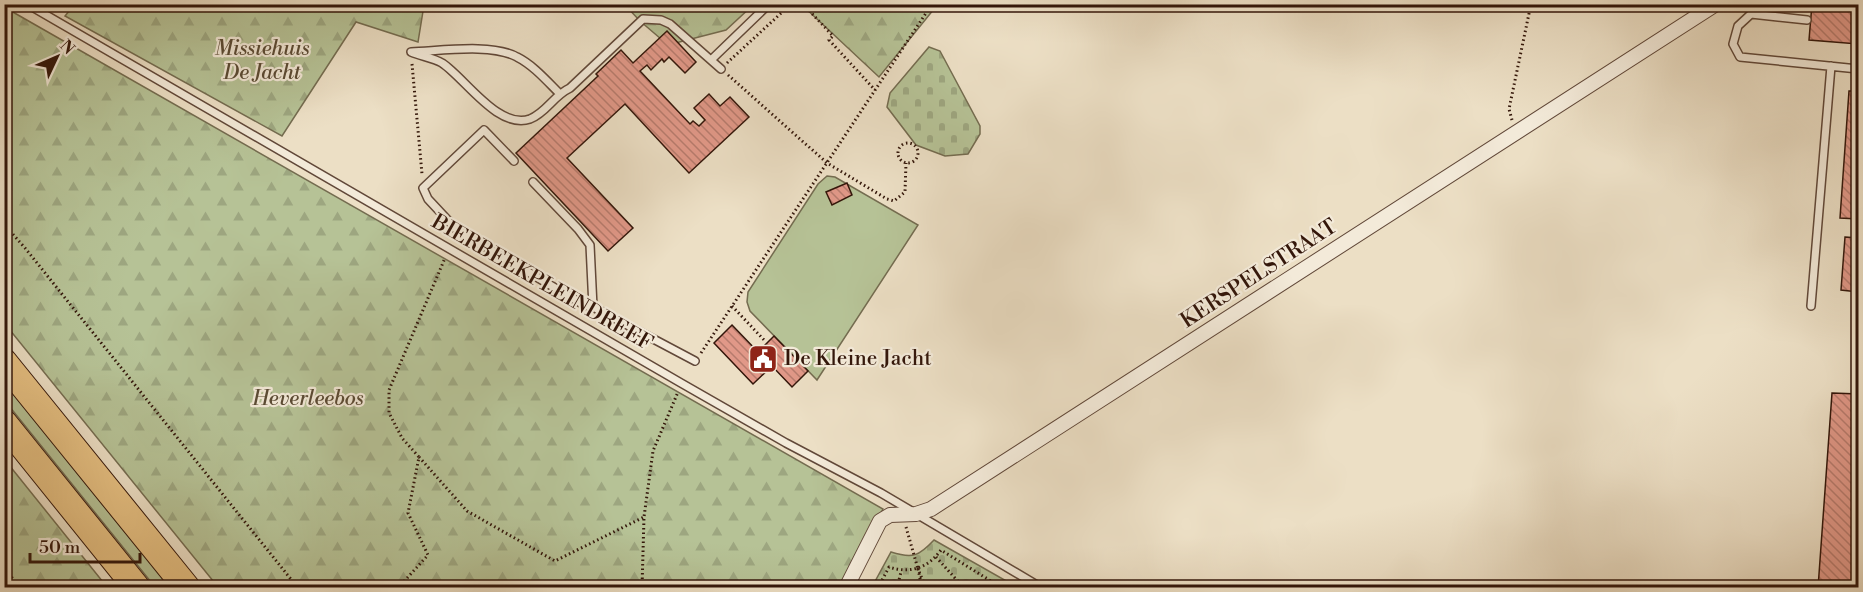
<svg xmlns="http://www.w3.org/2000/svg" width="1863" height="592" viewBox="0 0 1863 592" font-family="'Libre Bodoni',serif">
<style>
.green{fill:#b6c296;stroke:#746c50;stroke-width:1.5}
.forest{fill:url(#forest-firs);stroke:#746c50;stroke-width:1.5}
.cemetery{fill:url(#cemetery-stones);stroke:#746c50;stroke-width:1.5}
.building{fill:url(#building-back-hatch);stroke:#33160a;stroke-width:1.5}
.lines{fill:none;stroke-linecap:round;stroke-linejoin:round}
.lane-casing{stroke:#614839;stroke-width:10}
.street-casing{stroke:#614839;stroke-width:16}
.highway-casing{stroke:#33160a;stroke-width:28}
.path{stroke:#33160a;stroke-width:3;stroke-dasharray:1.5 3;stroke-linecap:butt}
.lane{stroke:#f3ead9;stroke-width:7}
.street{stroke:#f3ead9;stroke-width:14}
.highway{stroke:#e6c082;stroke-width:26}
.labels{text-anchor:middle;dominant-baseline:central;stroke-width:4.5;stroke-linejoin:round;paint-order:stroke}
.park-label{font-size:21px;font-style:italic;fill:#5a4a34;stroke:#f3ead9}
.street-label{font-size:21px;fill:#33160a;stroke:#f3ead9}
.poi-label{font-size:21px;fill:#33160a;stroke:#f3ead9;text-anchor:start}
</style>
<defs>
<pattern id="forest-firs" width="22" height="20" patternUnits="userSpaceOnUse" patternTransform="scale(1.5)"><rect width="22" height="20" fill="#b6c296"/><path d="M5 1l3.5 6h-7zM16 11l3.5 6h-7z" fill="#9da680"/></pattern>
<pattern id="cemetery-stones" width="16" height="16" patternUnits="userSpaceOnUse" patternTransform="scale(1.5)"><rect width="16" height="16" fill="#b6c296"/><path d="M2 7V4a2 2 0 0 1 4 0v3zM10 15v-3a2 2 0 0 1 4 0v3z" fill="#9da680"/></pattern>
<pattern id="building-back-hatch" width="6" height="6" patternUnits="userSpaceOnUse" patternTransform="scale(1.5)"><rect width="6" height="6" fill="#e19888"/><path d="M-1 5l2 2M0 0l6 6M5-1l2 2" fill="none" stroke="#b77b6d"/></pattern>
</defs>
<rect width="100%" height="100%" fill="#ecdfc5"/>
<filter id="stains"><feTurbulence type="fractalNoise" baseFrequency=".00333" numOctaves="4"/><feColorMatrix values="0 0 0 0 .2 0 0 0 0 .09 0 0 0 0 .02 0 0 0 .5 -.17"/></filter>
<radialGradient id="worn" r=".72"><stop offset=".6" stop-color="#630" stop-opacity="0"/><stop offset="1" stop-color="#630" stop-opacity=".3"/></radialGradient>
<path class="green" d="M827,176L835,177L918,225L817,380L750,311L747,302L748,292L818,184Z
M4,382L170,587H155L5,401Z"/>
<path class="forest" d="M938,4L879,77L802,5V4Z
M74,5V4L424,5L418,42L356,22L282,136L65,16Z
M625,5H753L726,30L668,45L640,21Z
M4,7L883,509L840,587H218L5,324Z
M5,460L107,587H5Z"/>
<path class="cemetery" d="M929,47L940,51L980,126V134L968,154L945,156L916,145L887,107L890,93Z
M934,540L1017,587H872L891,552C913,559 919,556 934,540Z"/>
<path class="building" d="M1812,4H1858V44L1809,40Z
M667,31L696,62L685,73L669,57L664,62L662,59L651,70L647,65L640,71L690,124L693,121L699,126L705,120L694,108L709,94L720,106L730,97L749,117L689,173L625,104L567,158L633,228L608,251L516,153L598,76L596,74L621,50L633,63Z
M1849,91H1858V219L1840,218Z
M847,183L852,195L832,205L826,192Z
M1845,237L1858,238V292L1841,290Z
M732,325L758,352L774,336L808,371L792,387L772,366L753,384L714,343Z
M1832,393L1858,394V588H1818Z"/>
<g class="lines">
<g class="lane-casing">
<path id="lane" d="M27,4L681,383L786,443L881,493L1042,588
M1807,20L1751,14L1738,26L1733,44L1740,57L1858,69
M711,60L769,4
M559,93C546,80 533,65 517,57C492,43 440,51 411,52C420,56 433,58 442,63C465,78 498,130 530,119C547,112 553,96 570,88L643,19L661,20L670,24L721,69
M514,161L484,130L423,188L428,199L457,230L584,305L593,307
M533,182L578,229L590,245L593,307L695,361
M1811,306L1831,66"/>
</g>
<g class="street-casing">
<path id="street" d="M846,588L880,521L890,515L916,514L931,509L1716,4"/>
</g>
<g class="highway-casing">
<path id="highway" d="M4,362L187,588
M4,423L137,588"/>
</g>
<path class="path" d="M803,4L833,36L829,40L875,90
M367,5L368,4
M727,63L791,4
M412,64L422,174
M728,75L827,163L887,199L894,201L905,192L906,163
M1512,120L1509,109L1531,4
M898 153a10 10 0 1 1 20 0a10 10 0 1 1-20 0Z
M4,224L25,248L298,588
M732,306L765,341
M701,353L932,4
M419,457L467,511L555,561L644,517
M906,527L918,569
M936,557L964,588
M4,566L19,588
M4,580L15,582
M398,588L428,555L408,513L419,457L402,438L389,413V390L445,258
M642,588L644,517L653,451L678,392
M878,588L889,567C910,574 928,568 941,550L1002,588
M897,588L901,572
M922,588L918,569L926,588"/>
<use href="#lane" class="lane"/>
<use href="#street" class="street"/>
<use href="#highway" class="highway"/>
</g>
<defs>
<g id="civic-square" transform="scale(1.5)"><rect x="-9" y="-9" width="18" height="18" rx="4" fill="#8f2418" stroke="#f3ead9"/><path d="M-.6-6.5H3V-4.5H.6V-3L4-1V1h2V6H-6V1h2V-1L-.6-3ZM-1.2 2.5V6h2.4V2.5Z" fill="#fff"/></g>
</defs>
<g fill-rule="evenodd">
<use href="#civic-square" x="763" y="359"/>
</g>
<g class="labels">
<g class="park-label">
<text x="262" y="49">Missiehuis<tspan x="262" dy="24">De Jacht</tspan></text>
<text x="308" y="399">Heverleebos</text>
</g>
<g class="street-label">
<text transform="translate(1259 274) rotate(-33)">KERSPELSTRAAT</text>
<text transform="translate(542 283) rotate(30)">BIERBEEKPLEINDREEF</text>
</g>
<g class="poi-label">
<text x="784" y="359">De Kleine Jacht</text>
</g>
</g>
<rect width="1863" height="592" fill="none" stroke="#ecdfc5" stroke-width="24"/>
<rect x="6" y="6" width="1851" height="580" fill="none" stroke="#33160a" stroke-width="3"/>
<rect x="12" y="12" width="1839" height="568" fill="none" stroke="#33160a" stroke-width="1.5"/>
<g transform="translate(57 57) rotate(46)" stroke="#f3ead9" stroke-width="4.5" paint-order="stroke">
<path d="M0-4.5L10 22L0 15L-10 22Z" fill="#33160a"/>
<text y="-9" font-size="16" font-weight="bold" text-anchor="middle" fill="#33160a">N</text>
</g>
<path d="M30 553v9h110v-9" fill="none" stroke="#33160a" stroke-width="3"/>
<text x="39" y="553" font-size="18" fill="#33160a" stroke="#f3ead9" stroke-width="4.5" paint-order="stroke">50 m</text>
<rect width="100%" height="100%" filter="url(#stains)"/>
<rect width="100%" height="100%" fill="url(#worn)"/>
</svg>
